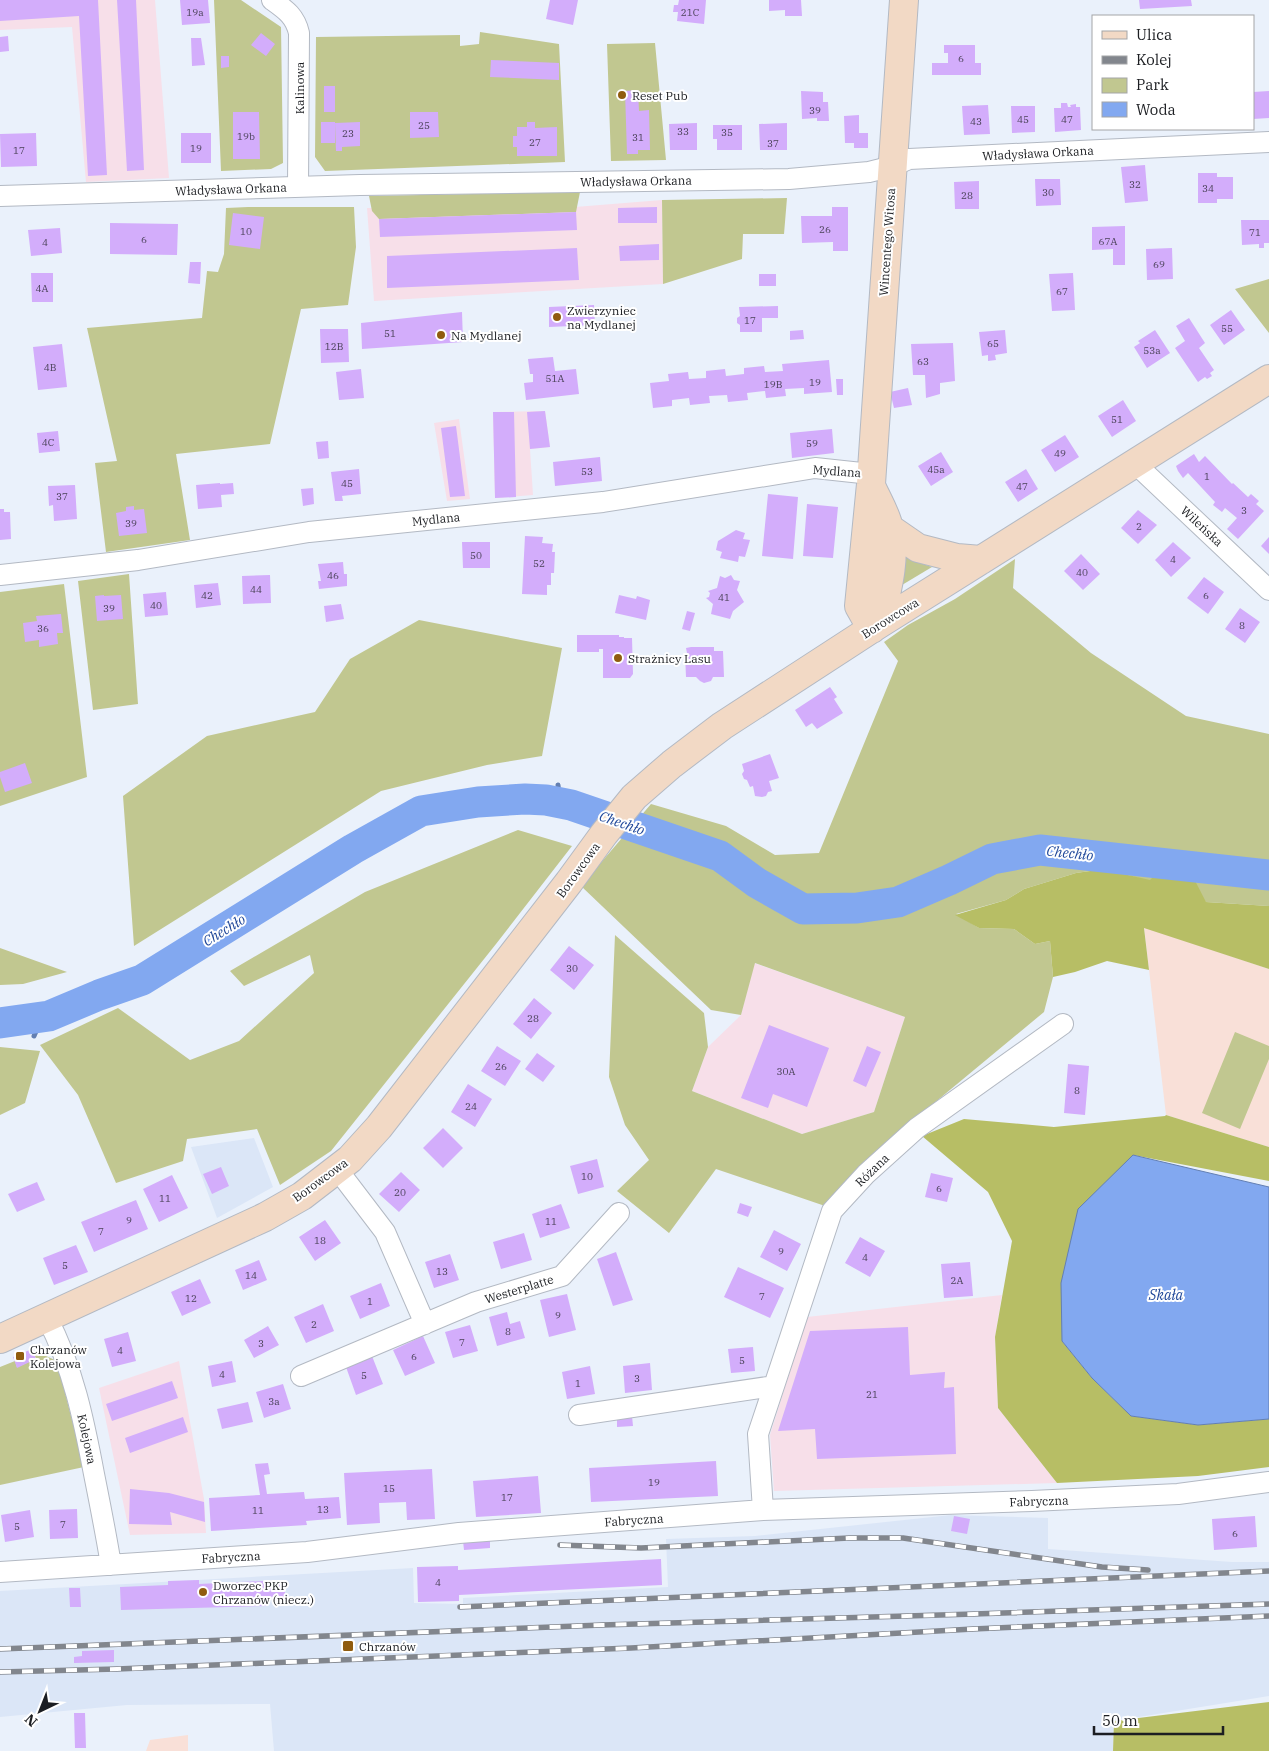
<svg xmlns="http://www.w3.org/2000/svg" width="1269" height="1751" viewBox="0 0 1269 1751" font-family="'IBM Plex Serif',serif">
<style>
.built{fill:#dbe6f7}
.industrial{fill:#f7dfe9}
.education{fill:#f9e0d8}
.green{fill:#c1c790}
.forest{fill:#b7be65}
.water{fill:#82a8f0;stroke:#637fb2}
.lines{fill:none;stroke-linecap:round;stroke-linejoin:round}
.stream{stroke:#637fb2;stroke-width:5}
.river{stroke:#82a8f0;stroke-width:31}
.building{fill:#d3adfb}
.street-casing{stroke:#b3b9c3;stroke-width:22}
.secondary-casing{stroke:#b3b9c3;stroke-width:30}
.street{stroke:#fff;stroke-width:20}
.secondary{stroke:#f2d9c5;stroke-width:28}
.rail-casing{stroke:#82868d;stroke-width:5.5}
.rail{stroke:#fff;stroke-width:4;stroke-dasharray:11;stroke-linecap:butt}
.poi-dot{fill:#905c0f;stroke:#fff;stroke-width:2}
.labels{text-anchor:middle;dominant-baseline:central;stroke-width:4;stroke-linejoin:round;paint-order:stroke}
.number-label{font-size:10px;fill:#4a4258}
.street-label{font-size:12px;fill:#1c1e22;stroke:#fff}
.poi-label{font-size:12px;fill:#1c1e22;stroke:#fff;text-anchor:start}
.water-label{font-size:14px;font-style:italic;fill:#1e4699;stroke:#fff}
</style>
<rect width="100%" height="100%" fill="#eaf1fb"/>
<path class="built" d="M254,1138L273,1187L217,1218L191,1147Z
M951,1515L1048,1518V1549L1232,1562H1269V1696L1114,1721L1113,1751H274L270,1704L127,1705L0,1717V1591L413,1568L414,1603L463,1604V1598L668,1587L666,1539L755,1536Z"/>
<path class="industrial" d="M0,0H155L169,178L86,182L72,27L0,30Z
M662,200L663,284L374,301L367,208L575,207Z
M545,411L550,447L530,449L533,495L495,498L493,412Z
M459,419L470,499L447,501L434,423Z
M754,963L905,1017L874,1112L802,1134L692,1091L708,1047L741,1015Z
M1002,1295L995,1337L998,1408L1057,1483L774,1491L770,1435L807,1317Z
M179,1361L204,1499L206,1533L130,1535L99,1388Z"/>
<path class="education" d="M1144,927L1269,969V1147L1166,1115Z
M188,1735V1751H146L150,1740Z"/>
<path class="green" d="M214,0H241L281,27L283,163L271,169L221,171Z
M480,32L559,44L565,162L325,171L315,157L316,37L460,35V46L479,44Z
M655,43L666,160L611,161L607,44Z
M580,192L576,212L379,219L372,211L369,196Z
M787,198L784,234H743L742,259L663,284L662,200Z
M248,207H354L356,247L348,305L301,309L270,444L176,454L190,540L106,552L95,463L117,461L87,328L202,318L207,271L218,272L224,254L226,208Z
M1269,279V333L1235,289Z
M895,548L920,563L932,567L892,591Z
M1015,559L1013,588L1091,653L1186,716L1269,734V906L1206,902L1150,881L1115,872L1097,870L1076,873L1024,889L1006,900L956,914L979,928L1014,929L1035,944L1050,941L1053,977L1044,1012L904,1128L828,1207L716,1169L669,1233L617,1191L649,1160L625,1125L609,1077L615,935L704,1013L708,1047L692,1091L802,1134L874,1112L905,1017L755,963L741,1015L711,1010L581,886L651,804L726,826L775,855L819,853L898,661L884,642L908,625L955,599Z
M129,574L138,704L93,710L78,581Z
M64,584L87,777L0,806V592Z
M419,620L562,648L542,756L487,765L381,791L134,946L123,796L207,736L315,712L350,659Z
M518,830L572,846L496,944L331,1151L280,1185L257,1129L187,1139L183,1161L116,1183L78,1095L40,1045L118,1008L190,1060L239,1041L314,973L310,955L244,986L230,971L365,892Z
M0,948L67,972L23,984L0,985Z
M1235,1032L1269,1046V1059L1240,1129L1202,1113Z
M0,1047L40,1051L25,1103L0,1115Z
M34,1353L46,1356L57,1361L84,1467L0,1485V1367L15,1361L17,1367L36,1359Z"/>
<path class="forest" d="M1097,870L1115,872L1150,880L1160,870L1190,871L1206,902L1269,906V969L1144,928L1149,970L1107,961L1075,972L1053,977L1050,941L1035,944L1014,929L979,928L955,915L1006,900L1024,889L1076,873Z
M1166,1115L1269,1147V1181L1133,1155L1062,1341L1092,1378L1131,1416L1198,1425L1269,1419V1467L1198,1476L1057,1483L998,1408L995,1337L1012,1241L988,1192L922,1136L964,1119L1054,1127L1165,1116Z
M1269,1702V1751H1113L1114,1721Z"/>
<path class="water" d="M1133,1155L1269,1187V1419L1198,1425L1131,1416L1092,1378L1062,1341L1061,1283L1078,1209Z"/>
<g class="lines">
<path class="stream" d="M558,785L560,803
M1,1035L3,1022
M34,1036L42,1017"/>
<path class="river" d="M0,1023L49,1016L99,995L142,980L353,849L421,811L478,802L525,799L546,800L571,805L720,856L757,883L803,909L857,908L898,902L949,880L992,859L1040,850L1269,875"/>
</g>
<path class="building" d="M0,0H98L107,175L88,176L79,16L0,21Z
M117,0H136L144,170L127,171Z
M180,0H208L210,23L182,25Z
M550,0H578L573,25L546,19Z
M679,0H706L704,24L677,21L678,12H673L674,5H678Z
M769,0H801L802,16H785V10L769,11Z
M1139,0H1191L1192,6L1140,9Z
M261,33L275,44L266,56L251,45Z
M8,36L9,51L0,52V37Z
M191,38H201L205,65L192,66Z
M944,45H975V63H981V75H932V63H948V53H944Z
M221,56H229V67L221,68Z
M491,60L559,63V80L490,77Z
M324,86H335V112H324Z
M638,90L639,111L649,110L650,150H638V154H627L625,91Z
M801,91L823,92V102H828L829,121H817V118L802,119Z
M1269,91V118L1253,119V92Z
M1061,103H1067L1068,107H1071L1070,105L1076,104V107H1080L1081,130L1055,132L1054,108H1061Z
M988,105L990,134L964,135L962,106Z
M1011,106H1035V132L1012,133Z
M233,112H259L260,159H233Z
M410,112H438L439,137L410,138Z
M859,115V133H868V148H854V143H845L844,116Z
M321,122H335V143H321Z
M360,122V146L342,147V151H336L335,123Z
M527,122H535V128L557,127V156H517V147H513V136H517V127H527Z
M697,123V150H670L669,124Z
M787,123V150H760L759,124Z
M713,125H742V150H717V139H713Z
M36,133L37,166L1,167L0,134Z
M181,133H211V163H181Z
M1145,165L1148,201L1125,203L1121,167Z
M1198,173H1217V177H1233V199H1217V203H1198Z
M1035,179H1060L1061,205L1036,206Z
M979,181V209H955L954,182Z
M657,207V223H618V208Z
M832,207H848V251H833V242L802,243L801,216H832Z
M576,212L577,230L380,237L379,219Z
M233,213L264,217L260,249L229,245Z
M1241,220H1269V243H1264V248H1259V244L1242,245Z
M110,223L178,224L177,255L110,254Z
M1125,226V265H1113V249L1092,250V227Z
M60,228L62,253L31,256L28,230Z
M659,244V260L620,261L619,246Z
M577,248L579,280L387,288V256Z
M1172,248L1173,279L1147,280L1146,249Z
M190,262H201L200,284L188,283Z
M31,273H53V302H32Z
M1073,273L1075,310L1052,311L1049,274Z
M759,274H776V286H759Z
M594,305L595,325L549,327V307Z
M778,306V318H762V332H740V325L737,323V318L740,316L739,307Z
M1231,310L1245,330L1224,345L1210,325Z
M462,312L463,342L362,349L361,323Z
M1189,318L1205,343L1199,348L1214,370L1210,373L1212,376L1207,379L1205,377L1198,382L1175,348L1185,341L1176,326Z
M320,329H348L349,362L321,363Z
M803,330L804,339L790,340V331Z
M1005,330L1007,353L995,355L996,360L988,361V355L982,356L979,332Z
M1155,330L1170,353L1147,368L1134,347L1140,343L1138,341Z
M953,343L955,381L940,383V394L926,398L925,375H913L911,344Z
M62,344L67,387L38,390L33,347Z
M553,357L555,371L576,369L579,394L526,400L524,383L533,382V374H530L528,359Z
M829,360L832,392L804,394V388L785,389L786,396L766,398L765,391L747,393L748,400L728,402L727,395L709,396L710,403L690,405L689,398L672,400V406L653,408L650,383L669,381L668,374L688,372L689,379L706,378V371L725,369L726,376L744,374V368L764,366L765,372L783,371L782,364Z
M361,369L364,398L339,400L336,372Z
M836,379H843V395H837Z
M908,388L912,405L894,408L890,392Z
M1123,400L1136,421L1112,437L1098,416Z
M545,411L550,447L530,449L527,412Z
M493,412H514L516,497L495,498Z
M456,426L465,496L450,497L441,428Z
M832,429L834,453L792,458L790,433Z
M58,431L60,451L39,453L37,433Z
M1065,435L1079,457L1055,472L1041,450Z
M328,441L329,458L318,459L316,442Z
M941,452L953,472L931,486L918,466Z
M1194,454L1199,462L1205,456L1232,484L1233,483L1248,497L1251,494L1259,501L1256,504L1264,511L1238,539L1227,529L1237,518L1225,508L1222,512L1213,505L1215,502L1188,473L1183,478L1178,471L1176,466Z
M600,457L602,481L555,486L553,462Z
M359,469L361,494L342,496L343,501H335L331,472Z
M1026,469L1038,489L1018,502L1005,482Z
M220,483V484L233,483L234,494L221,495L222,507L198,509L196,485Z
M75,485L77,519L54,521L53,505L49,506L48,486Z
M313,488L314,504L303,506L301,489Z
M768,494L798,497L793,559L762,556Z
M807,504L838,507L833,558L803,556Z
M134,506V510L144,509L147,533L119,536L116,513L126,511V507Z
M0,509H4V512H10L11,539L0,540Z
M1138,510L1157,525L1138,544L1121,528Z
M736,530L745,533L743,539L750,540L745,557L739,556L738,562L720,558L722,552L716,550L718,541Z
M525,536L543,537L542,543L553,544L552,552H555L554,573H551V585H547V595L522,594Z
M1269,537V554L1261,546Z
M462,542H490V568H463Z
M1173,542L1191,558L1171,577L1155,560Z
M1081,554L1100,574L1083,590L1064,571Z
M343,562L344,574H347V586L319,589L318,581H321L318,564Z
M270,575L271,603L243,604L242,576Z
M731,575L734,580L740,581L737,590L744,602L733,611L730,619L711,614L713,604L706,598L709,597L710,593L708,591L717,588L720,576L725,578Z
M1204,577L1224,592L1208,614L1187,598Z
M218,583L221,605L196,608L194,585Z
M166,592L168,615L145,617L143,594Z
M104,595V596L121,595L123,619L97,621L95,596Z
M619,595L636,599L637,596L650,600L646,620L615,613Z
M341,604L344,619L326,622L324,606Z
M1240,608L1260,622L1245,643L1225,629Z
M687,611L695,613L690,631L682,629Z
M61,614L63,633H57L58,644L39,647V640L25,642L23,623L37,621L36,616Z
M577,635H619V637H624V638H632L633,674L630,678H603V649H599V652H577Z
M691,647H714V651H723L724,677H713L711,681L704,683L700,681L696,677H686L685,654L687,653L686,648Z
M830,687L837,697L834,699L843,713L817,729L812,723L806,727L795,710Z
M770,754L779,778L769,781L772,791L768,792L766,796L762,797L755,796L753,786L750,787L747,780L744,779L742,774L744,771L742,764Z
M25,763L32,783L5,792L0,777V772Z
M569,946L594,965L574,990L550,970Z
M534,998L552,1013L531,1039L513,1024Z
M769,1025L829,1048L807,1107L773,1094L768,1108L741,1098Z
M497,1046L521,1061L505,1086L481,1071Z
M867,1046L881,1052L866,1087L853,1081Z
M537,1053L555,1066L543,1082L525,1069Z
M1068,1064L1089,1066L1085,1115L1064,1113Z
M468,1084L492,1099L475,1127L451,1112Z
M443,1128L463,1148L443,1168L423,1148Z
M597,1159L604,1187L578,1194L570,1166Z
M221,1167L229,1186L212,1194L203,1174Z
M401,1172L420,1190L399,1212L379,1194Z
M931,1173L953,1178L947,1202L925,1197Z
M172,1175L188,1208L159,1222L143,1189Z
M37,1182L45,1200L17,1212L8,1194Z
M136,1200L148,1229L94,1252L81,1222Z
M740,1203L752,1207L748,1217L737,1213Z
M561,1204L570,1228L540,1238L532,1214Z
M325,1220L341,1243L315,1261L299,1237Z
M774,1230L801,1244L787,1271L760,1257Z
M524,1233L532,1260L501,1269L493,1242Z
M860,1237L885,1251L870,1277L845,1263Z
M76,1245L88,1272L54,1285L43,1258Z
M616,1252L633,1300L613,1306L597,1259Z
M450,1254L459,1280L434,1288L425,1262Z
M259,1260L267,1280L243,1290L235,1270Z
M970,1262L973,1296L944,1298L941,1264Z
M738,1267L784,1288L770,1318L724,1297Z
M200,1279L211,1303L182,1316L171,1292Z
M381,1283L390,1306L360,1319L350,1296Z
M567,1294L576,1330L549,1337L540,1300Z
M323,1304L334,1331L306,1343L294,1317Z
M507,1312L510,1324L520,1321L525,1338L497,1346L489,1317Z
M470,1325L478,1351L453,1358L445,1332Z
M268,1326L279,1345L254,1358L244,1340Z
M908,1327L910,1375L945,1372L944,1388L954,1387L956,1454L817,1459L815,1429L778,1431L810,1331Z
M128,1332L136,1361L112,1367L104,1339Z
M423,1336L435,1363L405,1376L393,1350Z
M753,1347L755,1371L731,1373L728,1349Z
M32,1349L36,1359L17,1368L13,1357Z
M372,1356L383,1384L356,1395L346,1367Z
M232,1361L236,1382L212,1387L208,1366Z
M650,1363L652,1390L625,1393L623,1366Z
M590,1366L595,1394L567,1399L562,1372Z
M172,1381L178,1398L112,1421L106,1404Z
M283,1384L291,1409L264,1418L256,1392Z
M248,1402L253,1422L222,1429L217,1409Z
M632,1416L633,1426L617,1427V1417Z
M183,1417L188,1432L130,1453L125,1438Z
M716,1461L718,1496L591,1502L589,1468Z
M268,1463L270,1474L264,1475L267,1494L304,1492L305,1499L339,1497L341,1518L306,1521L307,1525L211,1531L209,1498L260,1495L255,1464Z
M432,1469L435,1519L407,1520L406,1502L379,1503L380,1523L347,1525L344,1473Z
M538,1476L541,1513L476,1517L473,1481Z
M130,1489L169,1493L204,1502L205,1522L170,1512L172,1525L129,1524Z
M77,1509L78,1538L50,1539L49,1510Z
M30,1510L34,1537L5,1542L1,1515Z
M954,1516L970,1519L967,1534L951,1531Z
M1255,1516L1257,1547L1214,1550L1212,1519Z
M490,1539V1548L464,1550L463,1541Z
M661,1559L662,1585L459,1595V1601L418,1602L417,1567L458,1566V1570Z
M199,1580V1584L285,1580V1597H267V1606L121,1610L120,1587L168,1585V1581Z
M69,1588H80L81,1607H70Z
M114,1650V1662L74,1663V1657L82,1656V1651Z
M74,1713H85L86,1748H75Z"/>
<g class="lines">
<g class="street-casing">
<path id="street" d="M272,0C286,10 295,16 299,33L298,187
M0,196L360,185L789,179L869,172L893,166L909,159L1269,142
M1137,461L1143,471L1269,590
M0,575L138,560L309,532L603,502L815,468L871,474
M337,1169L385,1232L425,1324
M47,1318C73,1367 84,1421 94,1474C100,1504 106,1534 111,1565
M301,1376L476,1302L562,1276L619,1213
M774,1386L832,1211L866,1174L917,1128L1063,1024
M579,1415L774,1386L758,1434L763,1510
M0,1572L307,1552L459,1533L763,1510L1032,1501L1178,1494L1269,1482"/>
</g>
<g class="secondary-casing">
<path id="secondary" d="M872,488C878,501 886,514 889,528C897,558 886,594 879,624
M889,528L918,548L957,558L981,560
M872,629L859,606L871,484L904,0
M0,1339L265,1217L302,1196L337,1169L350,1159L379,1127L569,882L604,834L634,797L672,764L722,726L879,624L1269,379"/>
</g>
<use href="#street" class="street"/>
<use href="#secondary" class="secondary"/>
<g class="rail-casing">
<path id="rail" d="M560,1545L641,1548L849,1538H903L1102,1567L1148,1570
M460,1607L1269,1571
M0,1649L602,1625L974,1614L1269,1604
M0,1672L117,1669L631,1648L973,1629L1269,1616"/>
</g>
<use href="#rail" class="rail"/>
</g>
<g class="poi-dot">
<circle cx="622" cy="95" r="5"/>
<circle cx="557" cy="317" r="5"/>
<circle cx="441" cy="335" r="5"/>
<circle cx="618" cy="658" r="5"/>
<rect x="15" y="1351" width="10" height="10" rx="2.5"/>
<circle cx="203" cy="1592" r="5"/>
<rect x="342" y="1640" width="12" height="12" rx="2.5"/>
</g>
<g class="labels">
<g class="number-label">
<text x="195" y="12">19a</text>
<text x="690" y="12">21C</text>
<text x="961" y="58">6</text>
<text x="815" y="110">39</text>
<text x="1023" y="119">45</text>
<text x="1067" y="119">47</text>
<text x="976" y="121">43</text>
<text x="424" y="125">25</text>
<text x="683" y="131">33</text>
<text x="727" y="132">35</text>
<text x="348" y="133">23</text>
<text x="246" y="136">19b</text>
<text x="638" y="137">31</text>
<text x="535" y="142">27</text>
<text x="773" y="143">37</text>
<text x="196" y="148">19</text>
<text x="19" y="150">17</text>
<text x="1135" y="184">32</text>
<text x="1208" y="188">34</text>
<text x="1048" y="192">30</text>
<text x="967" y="195">28</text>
<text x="825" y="229">26</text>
<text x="246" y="231">10</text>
<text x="1255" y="232">71</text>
<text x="144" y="239">6</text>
<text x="1108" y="241">67A</text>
<text x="45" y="242">4</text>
<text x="1159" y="264">69</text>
<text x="42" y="288">4A</text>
<text x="1062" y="291">67</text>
<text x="750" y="320">17</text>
<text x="1227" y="328">55</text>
<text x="390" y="333">51</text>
<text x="993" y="343">65</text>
<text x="334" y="346">12B</text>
<text x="1152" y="350">53a</text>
<text x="923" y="361">63</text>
<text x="50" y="367">4B</text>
<text x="555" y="378">51A</text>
<text x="815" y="382">19</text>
<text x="773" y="384">19B</text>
<text x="1117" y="419">51</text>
<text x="48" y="442">4C</text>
<text x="812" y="443">59</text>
<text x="1060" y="453">49</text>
<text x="936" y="469">45a</text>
<text x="587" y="471">53</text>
<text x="1207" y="476">1</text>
<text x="347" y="483">45</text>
<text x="1022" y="486">47</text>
<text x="62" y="496">37</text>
<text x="1244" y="510">3</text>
<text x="131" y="523">39</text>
<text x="1139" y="526">2</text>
<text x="476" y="555">50</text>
<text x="1173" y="559">4</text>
<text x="539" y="563">52</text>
<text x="1082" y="572">40</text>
<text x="333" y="575">46</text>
<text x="256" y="589">44</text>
<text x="207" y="595">42</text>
<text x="1206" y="595">6</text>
<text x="724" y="597">41</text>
<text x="156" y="605">40</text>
<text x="109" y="608">39</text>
<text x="1242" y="625">8</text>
<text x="43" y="628">36</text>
<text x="572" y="968">30</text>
<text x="533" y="1018">28</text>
<text x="501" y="1066">26</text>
<text x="786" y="1071">30A</text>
<text x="1077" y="1090">8</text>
<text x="471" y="1106">24</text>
<text x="587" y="1176">10</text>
<text x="939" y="1188">6</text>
<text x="400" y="1192">20</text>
<text x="165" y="1198">11</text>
<text x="129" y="1220">9</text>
<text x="551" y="1221">11</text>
<text x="101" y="1231">7</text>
<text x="320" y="1240">18</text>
<text x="781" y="1251">9</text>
<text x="865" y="1257">4</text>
<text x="65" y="1265">5</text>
<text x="442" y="1271">13</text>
<text x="251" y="1275">14</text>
<text x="957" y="1280">2A</text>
<text x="762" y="1296">7</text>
<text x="191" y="1298">12</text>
<text x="370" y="1301">1</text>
<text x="558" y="1315">9</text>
<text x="314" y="1324">2</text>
<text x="508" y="1331">8</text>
<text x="462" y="1342">7</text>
<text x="261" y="1343">3</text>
<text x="120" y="1350">4</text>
<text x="414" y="1356">6</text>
<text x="742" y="1360">5</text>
<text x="222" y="1374">4</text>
<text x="364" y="1375">5</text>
<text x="637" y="1378">3</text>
<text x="578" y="1383">1</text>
<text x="872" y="1394">21</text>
<text x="274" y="1401">3a</text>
<text x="654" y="1482">19</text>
<text x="389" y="1488">15</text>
<text x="507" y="1497">17</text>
<text x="323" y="1509">13</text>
<text x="258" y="1510">11</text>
<text x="63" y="1524">7</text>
<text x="17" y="1526">5</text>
<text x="1235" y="1533">6</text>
<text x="438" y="1582">4</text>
</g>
<g class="street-label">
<text transform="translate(299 88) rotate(-90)">Kalinowa</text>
<text transform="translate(1038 153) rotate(-3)">Władysława Orkana</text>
<text transform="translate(636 181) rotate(-1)">Władysława Orkana</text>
<text transform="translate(231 189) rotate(-2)">Władysława Orkana</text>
<text transform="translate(887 242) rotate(-86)">Wincentego Witosa</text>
<text transform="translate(837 471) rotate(4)">Mydlana</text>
<text transform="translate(436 519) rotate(-6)">Mydlana</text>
<text transform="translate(1202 526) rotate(43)">Wileńska</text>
<text transform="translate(890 618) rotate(-32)">Borowcowa</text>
<text transform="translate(578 870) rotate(-54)">Borowcowa</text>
<text transform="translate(872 1170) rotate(-44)">Różana</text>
<text transform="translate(320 1180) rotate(-36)">Borowcowa</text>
<text transform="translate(519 1289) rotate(-17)">Westerplatte</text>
<text transform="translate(87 1439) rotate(78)">Kolejowa</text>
<text transform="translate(1039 1501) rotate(-2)">Fabryczna</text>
<text transform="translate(634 1520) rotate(-4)">Fabryczna</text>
<text transform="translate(231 1557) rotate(-3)">Fabryczna</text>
</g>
<g class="poi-label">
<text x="632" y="95">Reset Pub</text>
<text x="567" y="310">Zwierzyniec<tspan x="567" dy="14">na Mydlanej</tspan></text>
<text x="451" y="335">Na Mydlanej</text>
<text x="628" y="658">Strażnicy Lasu</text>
<text x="30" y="1349">Chrzanów<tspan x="30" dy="14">Kolejowa</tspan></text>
<text x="213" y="1585">Dworzec PKP<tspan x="213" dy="14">Chrzanów (niecz.)</tspan></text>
<text x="359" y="1646">Chrzanów</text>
</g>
<g class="water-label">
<text transform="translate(622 823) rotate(19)">Chechło</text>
<text transform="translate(1070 853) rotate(6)">Chechło</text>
<text transform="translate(224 930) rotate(-32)">Chechło</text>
<text x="1166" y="1295">Skała</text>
</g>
</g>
<rect x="1092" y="15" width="162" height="115" fill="#ffffff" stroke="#a4a5a7"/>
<rect x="1102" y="31" width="25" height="8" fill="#f2d9c5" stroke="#a4a5a7"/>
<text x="1136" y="40" font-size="15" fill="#1c1e22">Ulica</text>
<rect x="1102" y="56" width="25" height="8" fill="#82868d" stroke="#a4a5a7"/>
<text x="1136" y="65" font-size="15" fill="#1c1e22">Kolej</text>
<rect x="1102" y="78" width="25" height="15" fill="#c1c790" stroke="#a4a5a7"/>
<text x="1136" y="90" font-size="15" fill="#1c1e22">Park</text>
<rect x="1102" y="102" width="25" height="15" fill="#82a8f0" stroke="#a4a5a7"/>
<text x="1136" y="115" font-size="15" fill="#1c1e22">Woda</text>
<g transform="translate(40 1711) rotate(223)" stroke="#ffffff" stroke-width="4" paint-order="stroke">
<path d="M0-4L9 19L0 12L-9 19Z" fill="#1c1e22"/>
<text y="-8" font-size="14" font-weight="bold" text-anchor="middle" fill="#1c1e22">N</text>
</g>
<path d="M1094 1726v8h129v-8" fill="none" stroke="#1c1e22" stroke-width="2.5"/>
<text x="1102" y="1726" font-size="15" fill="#1c1e22" stroke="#ffffff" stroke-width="4" paint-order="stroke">50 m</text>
</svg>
